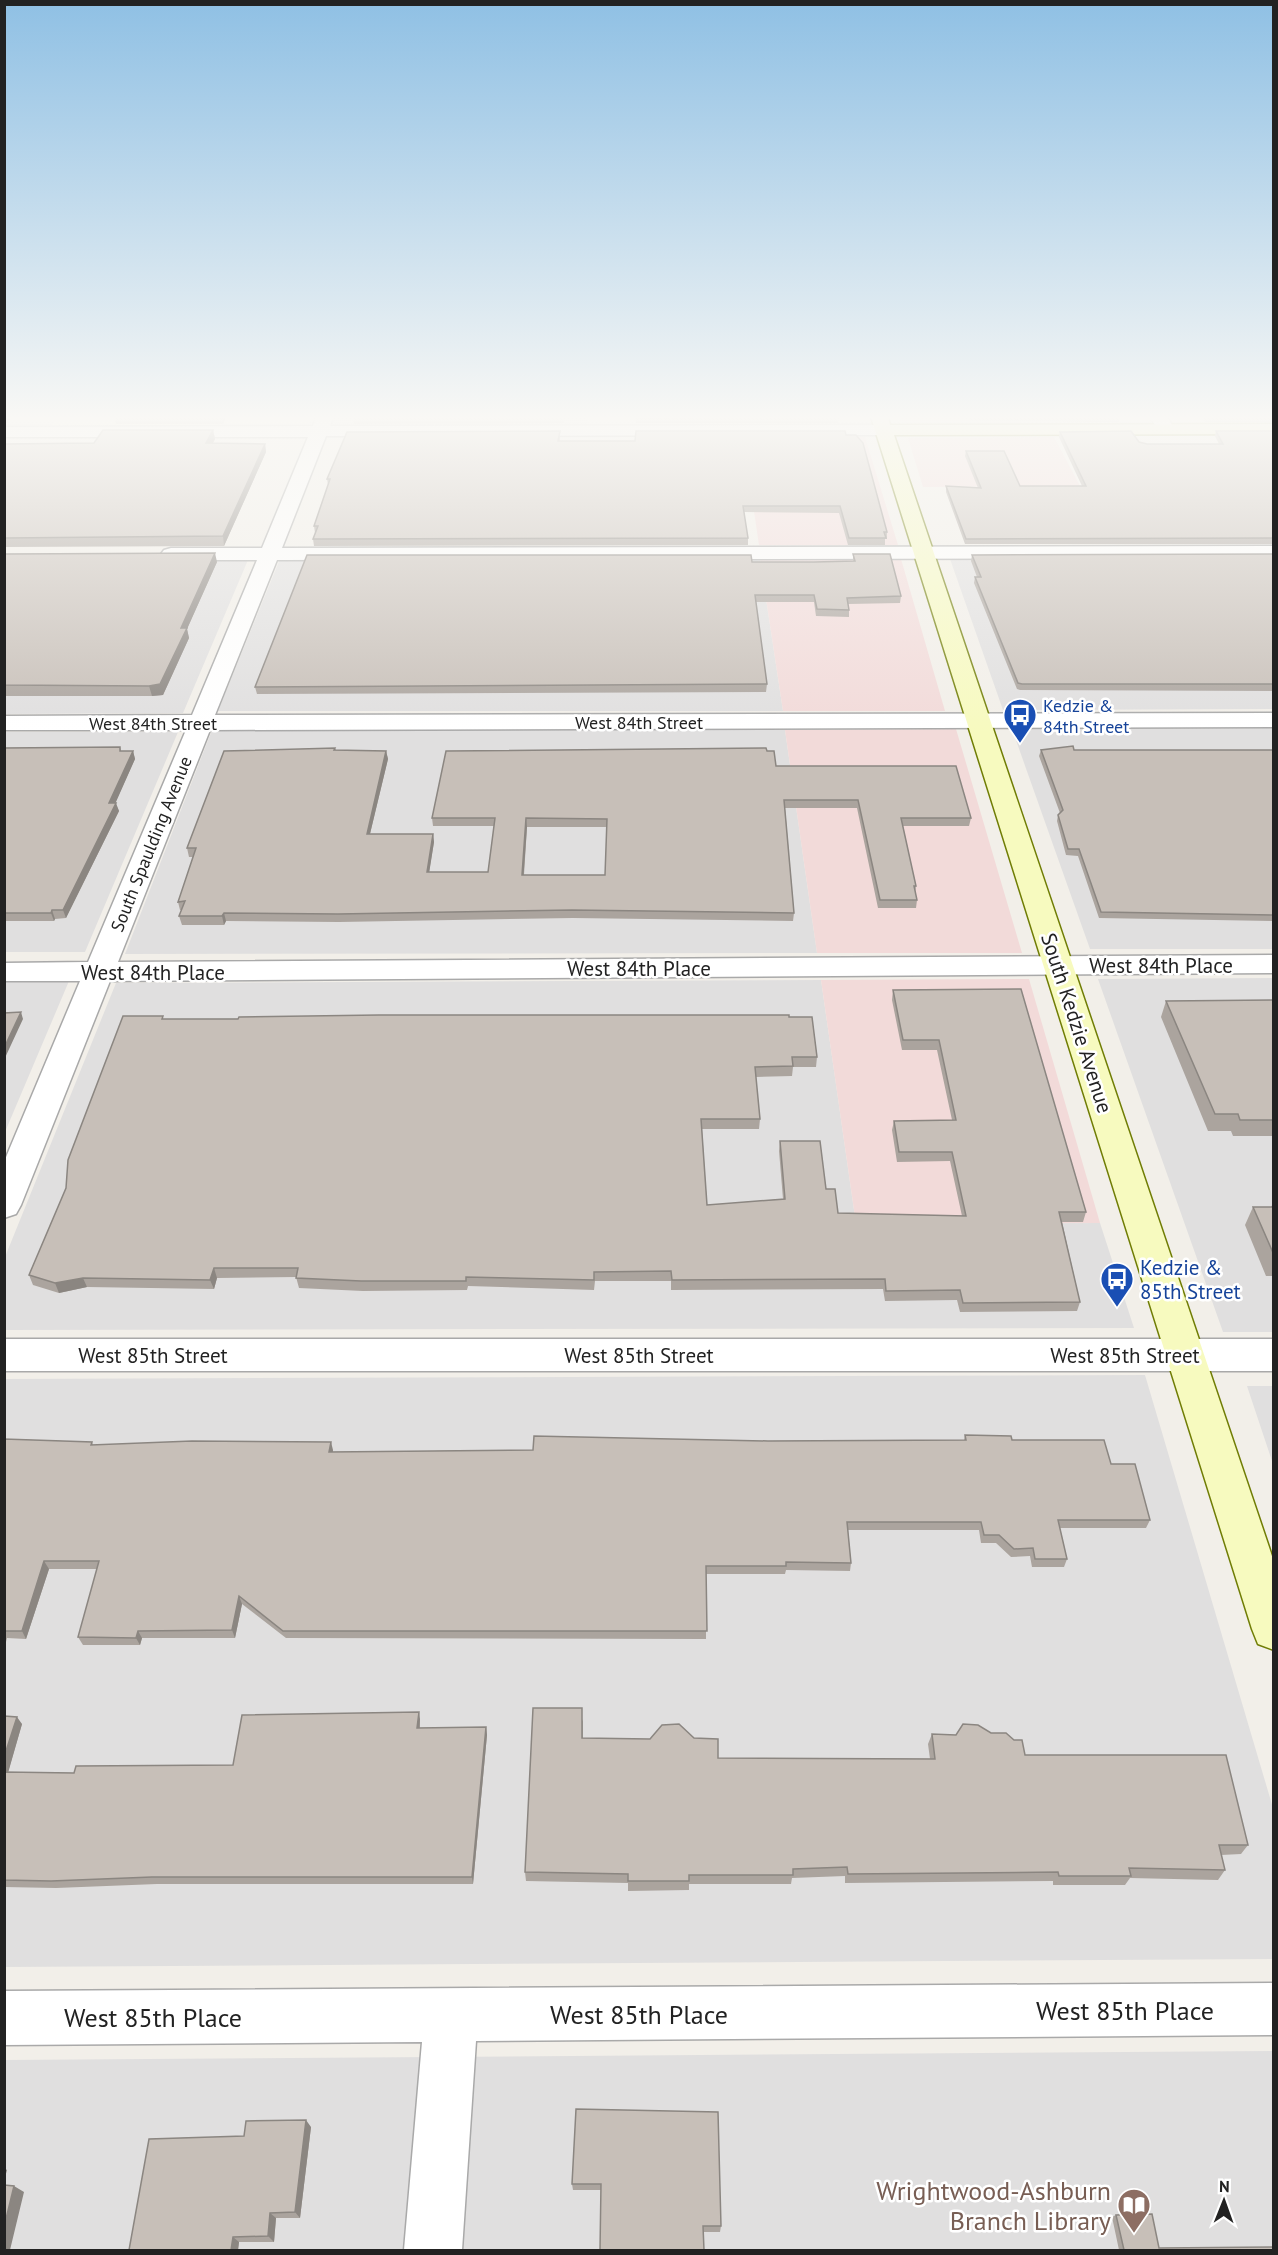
<svg xmlns="http://www.w3.org/2000/svg" width="1278" height="2255" viewBox="0 0 1278 2255" font-family="'PT Sans',sans-serif">
<style>
.residential{fill:#e0dfdf}
.commercial{fill:#f2dad9}
.education{fill:#ffffe5}
.lines{fill:none;stroke-linecap:round;stroke-linejoin:round}
.street-casing{stroke:#a9a9a9;stroke-width:3}
.secondary-casing{stroke:#707d05;stroke-width:3}
.street{fill:#fff;fill-rule:evenodd}
.secondary{fill:#f7fabf;fill-rule:evenodd}
.wall{fill:#aba49e;fill-rule:evenodd}
.shaded-wall{fill:#8b8681}
.building{fill:#c7bfb8;stroke:#8b8681;stroke-width:1.5;fill-rule:evenodd}
.labels{text-anchor:middle;dominant-baseline:central;stroke-width:5;stroke-linejoin:round;paint-order:stroke}
.far-transit-label{font-size:18px;fill:#164399;stroke:#fff;text-anchor:start}
.far-street-label{font-size:18px;fill:#222;stroke:#fff}
.street-label{font-size:21px;fill:#222;stroke:#fff}
.transit-label{font-size:21px;fill:#164399;stroke:#fff;text-anchor:start}
.near-street-label{font-size:26px;fill:#222;stroke:#fff}
.near-education-label{font-size:26px;fill:#785e54;stroke:#fff;text-anchor:end}
</style>
<rect width="100%" height="100%" fill="#f2efe9"/>
<path class="residential" d="M335,417H588V424H332Z
M1273,558V709L1003,710L950,559Z
M280,559H760L783,711H218Z
M4,560H248L183,713L5,714Z
M1273,728V949H1090L1012,729Z
M212,730H785L817,953L125,954Z
M4,732H178L85,952H5Z
M1273,978V1332H1223L1098,979Z
M821,980L856,1224L1100,1223L1134,1328L5,1330V1257L116,983Z
M69,981L5,1132V982Z
M1145,1375L1273,1808V1959L5,1967L4,1379Z
M1247,1386H1273V1464Z
M1273,2051V2250H5L4,2060Z"/>
<path class="commercial" d="M899,417H1018L1022,424L901,423Z
M743,437H865L898,545H759Z
M1054,437L1080,486L923,487L908,438Z
M760,559H901L945,711H783Z
M956,729L1022,953H817L785,730Z
M1029,979L1100,1223L856,1224L821,980Z"/>
<path class="education" d="M57,417H309L306,425H51Z"/>
<g class="lines">
<g class="street-casing">
<path id="street" d="M316,417H333L330,426L883,425L892,430L883,435L326,436L282,548L1274,546V558L277,560L215,715L1274,713V727L210,730L118,962L1274,955V973L110,981L21,1205L16,1214L4,1218V1162L80,981H4V963L88,962L186,730H4V716L192,715L257,560H171L164,558L161,554L164,550L171,548H262L308,437H4V427L313,426Z
M1150,417H1167L1175,429L1172,433H1160Z
M4,1339H1274V1371H4Z
M1274,1983V2035L476,2041L462,2250H404L422,2042L4,2045V1991Z"/>
</g>
<g class="secondary-casing">
<path id="secondary" d="M871,417H888L890,425L1274,424V434L894,435L1274,1562V1650L1258,1644L1252,1629Z"/>
</g>
<use href="#street" class="street"/>
<use href="#secondary" class="secondary"/>
</g>
<path class="wall" d="M114,417H226L223,424H116Z
M353,417H565L564,423L354,424Z
M636,417H839L838,423H636Z
M966,417H1120L1119,422L968,420Z
M1201,417H1274V422H1205Z
M213,430L215,439L213,443L265,444L266,452L224,546L4,547V444L94,443Z
M560,431V441H635L845,431L887,532V539H885V545H848L839,513L744,512L748,538V545L314,546L313,539L316,533H315L314,526L328,485L327,479Z
M1216,431H1274V544H965L946,492V486L978,488L965,456L966,451L1020,486H1082L1059,437L1060,432L1147,444H1219L1215,436Z
M4,554L217,562L187,629L189,638L163,695L152,696H4Z
M853,554L901,596L900,603L848,604L849,610V617L816,616L814,602H756L767,684L766,692L257,694L255,687L752,562H853Z
M1274,554V691L1020,690L1017,689L974,583L975,577H977L971,561L972,555Z
M120,747L121,751H133L135,759L115,803L119,811L66,918L55,919L54,921H4V748Z
M335,748L336,750L386,751L388,759L370,834H433L434,842L429,872H488L494,826H433L432,818L767,751L776,766L971,818L969,826H903L916,886L915,893L917,900L916,908H878L857,808H785L794,913L793,921L573,918L339,922L226,921L224,925H182L179,916L182,910H180L178,902L193,857H189L187,848ZM527,827H607L605,875H524Z
M1041,750H1274V921L1099,918L1078,856L1066,855L1057,821L1058,815L1060,813L1039,756Z
M1021,989L1086,1212L1083,1222H1062L1080,1302L1077,1311L960,1312L957,1300L885,1301L883,1289L671,1290V1281H595L594,1290L468,1286L467,1290L363,1291L299,1288L296,1277L217,1278L214,1289L87,1287L59,1293L33,1285L29,1275L66,1188L164,1019L789,1017L817,1057L816,1067H793L792,1076L756,1077L760,1119L759,1129H702L707,1205L783,1199L779,1151L780,1141L826,1189L838,1213L962,1216L950,1161L897,1162L892,1130L894,1121L952,1120L937,1050H902L892,1000L893,990Z
M1274,1000V1136H1233L1231,1131H1208L1161,1017L1166,1001Z
M1274,1202V1276H1266L1245,1225L1253,1207H1271Z
M965,1435L1012,1440L1111,1464L1150,1520L1146,1528H1060L1067,1559L1064,1567H1032L1030,1556L1011,1557L996,1543H981L979,1530H848L851,1563L850,1571L786,1570L785,1574H706V1639L286,1638L242,1604L235,1638H142L140,1645H83L78,1637L97,1569H49L26,1639L7,1638L6,1642H4V1439L92,1442L93,1445L333,1450V1452L533,1450L768,1441L964,1440Z
M4,1716L22,1724L8,1772L74,1773L233,1765L420,1719V1728L486,1727L487,1735L473,1884H157L56,1888L4,1887Z
M583,1719V1738L718,1758L930,1759L928,1744L932,1734L1025,1755L1248,1845L1241,1854L1221,1855L1225,1870L1218,1880L1130,1878L1125,1885H1053V1881L845,1883V1876L792,1878L791,1884H689V1890L628,1891V1883L526,1881L525,1872Z
M576,2109L721,2226L720,2232H703L601,2190H573L572,2184Z
M311,2127L300,2218H276L274,2242H239L238,2250H129L244,2136Z
M1116,2215L1159,2248L1274,2250H1119L1112,2217Z"/>
<path class="shaded-wall" d="M4,417H12L4,426Z
M221,417H226L223,424Z
M213,430L215,439L208,452L206,443Z
M265,444L266,452L224,546L223,536Z
M215,553L217,562L187,629L189,638L163,695L152,696L149,686L181,628Z
M133,751L135,759L112,811L109,803Z
M386,751L388,759L368,842L367,834Z
M116,803L119,811L66,918L63,910Z
M526,818L527,827L523,883L522,875Z
M433,834L434,842L428,880L427,872Z
M52,910L55,919L54,921L51,913Z
M224,913L226,921L224,925L222,916Z
M21,1012L23,1019L4,1060V1048Z
M214,1268L217,1278L214,1289L210,1280Z
M83,1278L87,1287L59,1293L55,1283Z
M331,1442L333,1450L331,1460L329,1452Z
M44,1561L49,1569L26,1639L22,1631Z
M239,1596L242,1604L235,1638L232,1630Z
M138,1631L142,1638L140,1645L136,1638Z
M419,1712L420,1719L419,1735L417,1728Z
M17,1717L22,1724L6,1780L4,1778V1757Z
M486,1727L487,1735L473,1884L472,1877Z
M306,2120L311,2127L300,2218L295,2212Z
M4,2168L7,2170L4,2181Z
M14,2186L24,2192L10,2250H4V2227Z
M270,2213L276,2218L274,2242L268,2236Z
M233,2237L239,2242L238,2250H231Z"/>
<path class="building" d="M636,417H839L636,418Z
M103,430H213L206,443L265,444L223,536L4,538V444L94,443Z
M560,431L558,441H635L636,431H845L846,435H856L863,443L887,532H884L886,538H849L840,506H743L748,538L313,539L318,526H314L330,479H327L347,432Z
M1131,431L1139,442L1147,444H1223L1216,431H1274V538L966,539L946,486L981,488L966,451H1004L1020,486H1086L1060,432Z
M215,553L181,628H187L160,684L149,686L4,685V554Z
M853,554H890L901,596L847,598L849,610L817,609L814,595H755L767,684L255,687L307,555H751L752,562H814L855,561Z
M1274,554V684H1022L1018,683L975,577H981L972,555Z
M1073,746L1074,750H1274V915L1101,912L1079,849H1068L1058,815L1063,810L1041,750Z
M120,747V751H133L109,803H116L63,910H52L51,913H4V748Z
M335,748L334,750L386,751L367,834H433L427,872H488L495,818H432L446,751L766,748L767,751H774L776,766H956L971,818H901L916,886H914L917,900H880L858,800H784L794,913L572,910L338,914L224,913L222,916H179L185,901L178,902L196,848H187L224,751ZM526,818L607,819L605,875H522Z
M1021,989L1086,1212H1059L1080,1302L963,1303L960,1290L886,1291L885,1279L672,1280L671,1271L594,1272V1280L466,1277V1281H361L296,1278L298,1268H214L210,1280L83,1278L55,1283L29,1275L66,1188L68,1160L123,1016H163L162,1019H238L239,1017L379,1015H789V1017H812L817,1057H792L793,1066L755,1067L760,1119H701L707,1205L785,1199L780,1141H820L826,1189H835L838,1213L966,1216L952,1152H899L894,1121L956,1120L939,1040H903L893,990Z
M1274,1000V1120H1240L1238,1114H1215L1166,1001Z
M21,1012L4,1048V1013Z
M1253,1207H1274V1255Z
M965,1435L1011,1436L1012,1440H1104L1111,1464H1135L1150,1520H1058L1067,1559H1035L1033,1548L1014,1549L999,1535H984L981,1522H847L851,1563L786,1562V1566H706L707,1631H283L239,1596L232,1630L138,1631L136,1638L78,1637L99,1561H44L22,1631H4V1439L92,1442L91,1445L192,1441L331,1442L329,1452L533,1450L534,1436L768,1441L966,1440Z
M533,1708H582V1738L650,1739L662,1725L679,1724L694,1738L718,1739V1758L935,1759L932,1734L956,1735L963,1724L978,1725L991,1733H1006L1014,1740H1022L1025,1755H1226L1248,1845H1219L1225,1870L1129,1868L1131,1876H1059L1058,1872L848,1874L847,1867L793,1869V1875H689V1881H628V1874L525,1872Z
M419,1712L417,1728L486,1727L472,1877H152L51,1881L4,1880V1772L74,1773L76,1766L233,1765L242,1715Z
M4,1716L17,1717L4,1757Z
M576,2109L718,2112L721,2226H703L704,2250H600L601,2184H572Z
M306,2120L295,2212L270,2213L268,2236L233,2237L231,2250H129L149,2139L244,2136L246,2121Z
M4,2185L14,2186L4,2227Z
M1152,2214L1159,2248L1274,2247V2250H1124L1116,2215Z"/>
<linearGradient id="sky" x2="0" y2="1"><stop stop-color="#8fc0e4"/><stop offset="0.57" stop-color="#f9f8f5"/><stop offset="1" stop-color="#f9f8f5" stop-opacity="0"/></linearGradient>
<rect width="1278" height="733" fill="url(#sky)"/>
<defs>
<g id="bus-pin" transform="scale(1.725)"><path d="M0 17L-7.5 6A9.5 9.5 0 1 1 7.5 6Z" fill="#1a4fb4" stroke="#fff"/><path d="M-5-6H5V4H4V6H2V4H-2V6H-4V4H-5ZM-3.5-4V0h7V-4ZM-3.5 1.2v1.5H-2V1.2ZM2 1.2v1.5H3.5V1.2Z" fill="#fff"/></g>
<g id="library-pin" transform="scale(1.725)"><path d="M0 17L-7.5 6A9.5 9.5 0 1 1 7.5 6Z" fill="#8d6e63" stroke="#fff"/><path d="M-6-4Q-3-5.5-.7-3.5V5Q-3 3-6 4ZM6-4Q3-5.5 .7-3.5V5Q3 3 6 4Z" fill="#fff"/></g>
</defs>
<g fill-rule="evenodd">
<use href="#bus-pin" x="1020" y="715"/>
<use href="#bus-pin" x="1117" y="1279"/>
<use href="#library-pin" x="1134" y="2205"/>
</g>
<g class="labels">
<g class="far-transit-label">
<text x="1043" y="705">Kedzie &amp;<tspan x="1043" dy="21">84th Street</tspan></text>
</g>
<g class="far-street-label">
<text x="639" y="722">West 84th Street</text>
<text x="153" y="723">West 84th Street</text>
<text transform="translate(151 844) rotate(-68)">South Spaulding Avenue</text>
</g>
<g class="street-label">
<text x="1161" y="965">West 84th Place</text>
<text x="639" y="968">West 84th Place</text>
<text x="153" y="972">West 84th Place</text>
<text transform="translate(1077 1023) rotate(72)">South Kedzie Avenue</text>
<text x="153" y="1355">West 85th Street</text>
<text x="639" y="1355">West 85th Street</text>
<text x="1125" y="1355">West 85th Street</text>
</g>
<g class="transit-label">
<text x="1140" y="1267">Kedzie &amp;<tspan x="1140" dy="24">85th Street</tspan></text>
</g>
<g class="near-street-label">
<text x="1125" y="2010">West 85th Place</text>
<text x="639" y="2014">West 85th Place</text>
<text x="153" y="2017">West 85th Place</text>
</g>
<g class="near-education-label">
<text x="1111" y="2190">Wrightwood-Ashburn<tspan x="1111" dy="30">Branch Library</tspan></text>
</g>
</g>
<rect width="1278" height="2255" fill="none" stroke="#222222" stroke-width="12"/>
<g transform="translate(1224 2201) rotate(1)" stroke="#ffffff" stroke-width="4.5" paint-order="stroke">
<path d="M0-4.5L10 22L0 15L-10 22Z" fill="#222222"/>
<text y="-9" font-size="16" font-weight="bold" text-anchor="middle" fill="#222222">N</text>
</g>
</svg>
